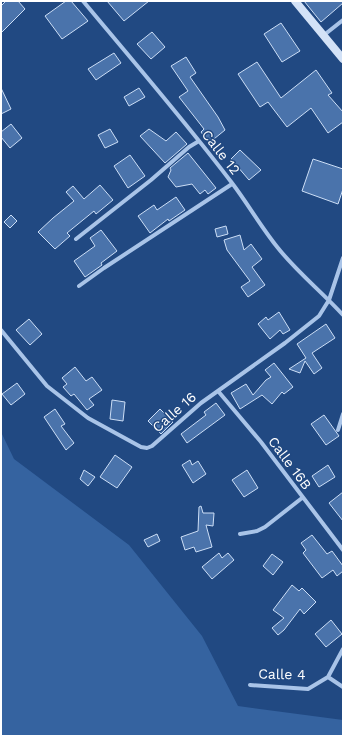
<svg xmlns="http://www.w3.org/2000/svg" width="344" height="737" viewBox="0 0 344 737" font-family="'Work Sans',sans-serif">
<style>
.green{fill:#3563a0}
.building{fill:#4a73ab;stroke:#ccdef6}
.lines{fill:none;stroke-linecap:round;stroke-linejoin:round}
.street{stroke:#a9c4e8;stroke-width:4}
.secondary{stroke:#d3e2f7;stroke-width:8}
.labels{text-anchor:middle;dominant-baseline:central;stroke-width:3;stroke-linejoin:round;paint-order:stroke}
.street-label{font-size:14px;fill:#fff;stroke:#214982}
</style>
<rect width="100%" height="100%" fill="#214982"/>
<path class="green" d="M1,432L14,459L129,545L202,636L238,706L343,720V736H1Z"/>
<path class="building" d="M6,1H18L25,9L1,33V6Z
M66,1H71L88,21L62,39L45,16Z
M107,1H149L124,21Z
M304,1H343V3L321,22Z
M281,23L300,51L282,62L264,34Z
M152,32L165,47L151,59L137,44Z
M114,53L121,63L96,80L88,69Z
M186,57L196,73L190,77L218,117L225,130L209,143L201,132L204,129L179,97L188,91L171,66Z
M257,62L281,98L316,70L332,93L328,95L343,112V122L328,133L311,108L287,127L268,102L260,107L238,74Z
M1,88L11,109L1,114Z
M139,88L145,97L129,106L124,97Z
M11,124L22,138L10,148L1,137V132Z
M110,129L118,142L105,148L98,135Z
M149,129L166,141L176,132L187,144L165,163L140,136Z
M240,150L261,170L249,180L231,159Z
M188,153L216,188L208,194L205,190L200,194L192,184L176,187L168,177L171,170L170,168Z
M130,155L145,176L128,188L114,166Z
M313,159L343,169V189L338,204L302,191Z
M100,185L113,200L96,214L94,211L67,233L70,236L55,249L38,232L53,218L74,201L66,192L73,186L84,199Z
M176,197L185,210L169,221L168,219L150,233L138,216L154,205L157,210Z
M11,215L17,221L10,228L4,222Z
M226,226L228,234L217,237L215,229Z
M101,230L117,251L101,263L102,265L85,277L74,261L95,246L90,238Z
M240,235L244,250L251,244L262,259L252,267L265,285L248,297L241,287L250,281L227,250L224,240Z
M279,312L290,330L283,334L280,330L270,339L258,324L266,317L268,320Z
M29,319L42,334L30,345L16,330Z
M326,324L335,338L312,353L322,368L314,374L305,361L300,373L289,369L306,358L297,344Z
M274,363L293,387L284,394L282,392L272,404L262,395L240,409L231,393L246,384L253,395L266,380L271,377L265,370Z
M75,367L86,381L92,377L102,390L89,399L94,405L87,410L74,394L71,396L63,387L67,384L62,378Z
M17,383L25,394L11,405L2,394Z
M112,400L125,402L123,421L110,419Z
M216,403L225,415L187,443L181,434L206,415L204,412Z
M55,409L65,424L61,426L74,443L66,450L44,417Z
M160,409L173,422L161,434L148,421Z
M324,415L339,436L326,445L311,424Z
M115,455L132,467L117,488L100,477Z
M190,460L192,465L198,461L206,474L193,483L182,465Z
M328,465L335,477L319,487L312,476Z
M84,470L95,477L88,486L80,479Z
M247,470L258,488L244,497L232,480Z
M343,492V521L329,503Z
M201,506L203,513H214L213,526L206,525L212,547L196,552L194,547L185,550L181,537L198,531L199,507Z
M157,534L160,541L148,547L144,540Z
M312,535L327,554L332,551L343,566V571L337,576L333,570L322,578L303,553L306,550L301,543Z
M219,553L222,558L228,553L234,560L212,579L202,567Z
M272,554L283,562L273,575L263,566Z
M292,585L299,591L302,588L316,602L304,614L300,609L284,630L278,635L272,628L284,618L273,610Z
M331,620L342,634L326,647L315,634Z"/>
<g class="lines">
<path class="street" d="M83,1C133,61 185,121 232,183C248,204 261,227 278,248C297,272 322,292 343,315
M324,35L343,20
M76,239L151,180L189,147L199,141
M79,286L104,268L232,184
M1,330L47,386L88,418L141,447L147,448L152,446L201,403L285,343L319,316L329,300L343,258
M218,391L261,442L343,550
M338,430L343,414
M240,534L257,531L265,527L302,498
M328,677L343,687
M250,685L308,689L328,677L343,649"/>
<path class="secondary" d="M295,1L343,59"/>
</g>
<g class="labels">
<g class="street-label">
<text transform="translate(221 152) rotate(52)">Calle 12</text>
<text transform="translate(174 412) rotate(-41)">Calle 16</text>
<text transform="translate(290 463) rotate(53)">Calle 16B</text>
<text transform="translate(282 674) rotate(1)">Calle 4</text>
</g>
</g>
<rect width="344" height="737" fill="none" stroke="#ffffff" stroke-width="4"/>
</svg>
